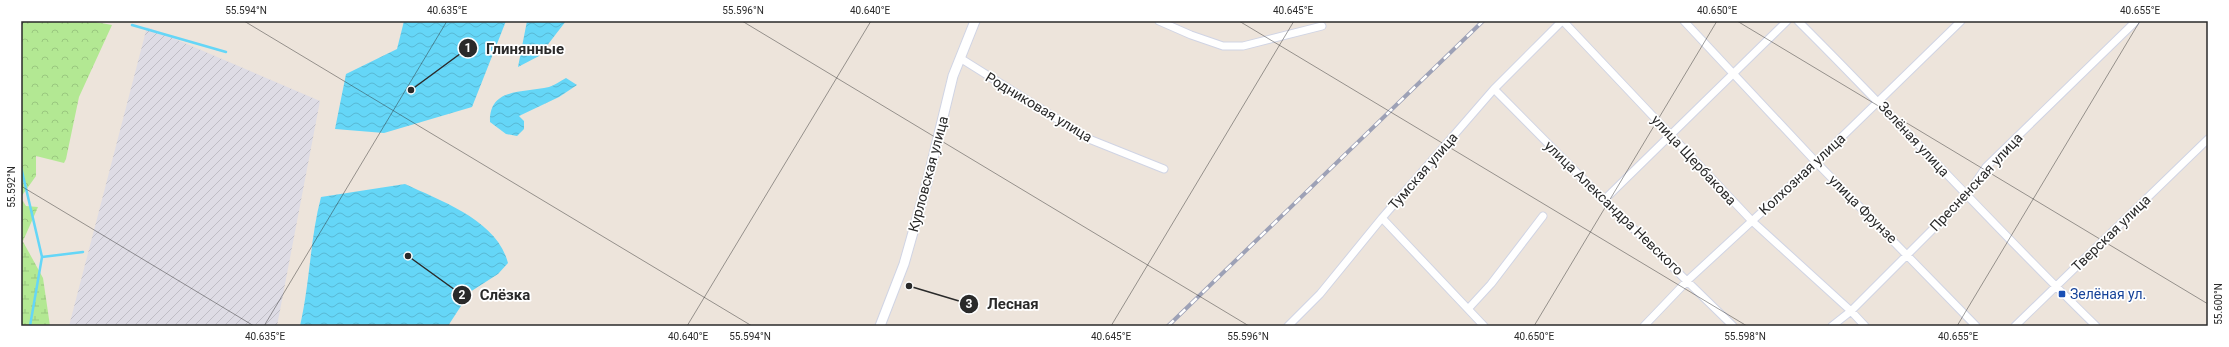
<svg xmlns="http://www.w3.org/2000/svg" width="2229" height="347" viewBox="0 0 2229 347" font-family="Roboto,sans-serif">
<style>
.industrial{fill:url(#industrial-furrows)}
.forest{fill:url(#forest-crowns)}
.wetland{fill:url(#wetland-marsh)}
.water{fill:url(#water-waves)}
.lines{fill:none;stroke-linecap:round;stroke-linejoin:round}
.stream{stroke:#65d6f7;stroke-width:2.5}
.minor-casing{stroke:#d0d4e4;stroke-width:9}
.secondary-casing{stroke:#d0d4e4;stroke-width:11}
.minor{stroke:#fff;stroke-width:7}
.secondary{stroke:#fff;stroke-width:9}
.rail-casing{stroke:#9da1b6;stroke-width:4}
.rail{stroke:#fff;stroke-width:2.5;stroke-dasharray:8;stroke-linecap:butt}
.ticks{fill:none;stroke:#2a2a2a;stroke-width:1;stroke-opacity:0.45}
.transit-dot{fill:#1a4fb4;stroke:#fff;stroke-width:1.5}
.labels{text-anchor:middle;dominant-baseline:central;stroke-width:3.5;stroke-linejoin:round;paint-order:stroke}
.street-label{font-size:14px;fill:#2a2a2a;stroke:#fff}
.transit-label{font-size:14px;fill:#164399;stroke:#fff;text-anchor:start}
.leader{fill:none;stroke:#2a2a2a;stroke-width:1.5}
.callout-dot{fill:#2a2a2a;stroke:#fff;stroke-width:1.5}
.mark-label{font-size:12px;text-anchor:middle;font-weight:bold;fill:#fff}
.callout-label{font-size:15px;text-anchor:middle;font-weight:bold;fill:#2a2a2a;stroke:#fff;stroke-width:3.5;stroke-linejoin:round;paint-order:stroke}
.neatline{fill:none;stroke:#2a2a2a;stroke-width:1.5}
.ticks-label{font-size:10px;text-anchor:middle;fill:#2a2a2a}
</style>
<defs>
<pattern id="industrial-furrows" width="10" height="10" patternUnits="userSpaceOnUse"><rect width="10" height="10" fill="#dedce5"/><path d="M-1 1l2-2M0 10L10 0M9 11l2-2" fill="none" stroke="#bfbdc5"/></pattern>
<pattern id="forest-crowns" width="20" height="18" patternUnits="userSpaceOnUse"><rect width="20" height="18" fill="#b3e893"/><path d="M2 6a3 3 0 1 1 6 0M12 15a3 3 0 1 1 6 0" fill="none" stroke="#9ac77f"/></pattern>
<pattern id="wetland-marsh" width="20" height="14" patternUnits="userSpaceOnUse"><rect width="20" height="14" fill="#b3e893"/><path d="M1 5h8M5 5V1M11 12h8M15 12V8" fill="none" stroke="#9ac77f"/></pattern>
<pattern id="water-waves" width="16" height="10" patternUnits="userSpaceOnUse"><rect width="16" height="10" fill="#65d6f7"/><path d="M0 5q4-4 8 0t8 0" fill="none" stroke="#58b8d4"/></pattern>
</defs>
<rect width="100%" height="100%" fill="#ede4db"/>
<path class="industrial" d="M147,27L320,101L277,326H69Z"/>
<path class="forest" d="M21,21H90L112,25L79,97L66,159L64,163L36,156V176L21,197Z
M21,198L26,206L38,207L23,241L21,238Z"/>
<path class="wetland" d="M21,238L43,278L50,326H21Z"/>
<path class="water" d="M404,21H506L472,107L384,133L335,129L346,74L397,49Z
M527,21H566L539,56L518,67Z
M566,78L577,85L559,97L519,116L524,121V129L517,136L506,134L490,122C489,87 524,93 549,87C555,85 560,81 566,78Z
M405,184C441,201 497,220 508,263L498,274L470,292L448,326H300C310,283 310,239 321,197Z"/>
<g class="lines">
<path class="stream" d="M132,25L226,52
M21,167L42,257L30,326
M42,257L83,252"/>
<g class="minor-casing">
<path id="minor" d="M1159,21L1191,35L1223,46H1243L1322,26
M1563,21L1752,221L1851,311L1865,326
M1684,21L1816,162L1976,326
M1798,21C1899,121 1994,227 2096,326
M960,58L1089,139L1164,169
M1494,89L1604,200L1733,326
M1604,200L1787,21
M1382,218L1484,326
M1468,309L1491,284L1543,216
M1288,326L1320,294L1382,218L1494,89L1562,21
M1644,326L1688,280L1816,162L1961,21
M1832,326L1851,311L1967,195L1986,167L2136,21
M2015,326L2208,139"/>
</g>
<g class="secondary-casing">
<path id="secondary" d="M880,326L904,264L927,183L953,76L975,21"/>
</g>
<use href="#minor" class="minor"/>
<use href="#secondary" class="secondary"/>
<g class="rail-casing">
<path id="rail" d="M1168,326L1483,21"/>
</g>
<use href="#rail" class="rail"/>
</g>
<path class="ticks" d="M244,21L752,326M742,21L1249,326M1239,21L1747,326M1737,21L2208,304M21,26L24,21M21,186L254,326M264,326L447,21M687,326L871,21M1111,326L1294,21M1534,326L1717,21M1957,326L2140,21"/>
<rect class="transit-dot" x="2058" y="290" width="8" height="8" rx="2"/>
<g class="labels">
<g class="street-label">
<text transform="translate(1039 107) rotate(31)">Родниковая улица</text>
<text transform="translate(1914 139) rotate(47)">Зелёная улица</text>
<text transform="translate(1694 160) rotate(47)">улица Щербакова</text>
<text transform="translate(1423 171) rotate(-49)">Тумская улица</text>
<text transform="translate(928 174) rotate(-75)">Курловская улица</text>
<text transform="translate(1802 174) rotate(-43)">Колхозная улица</text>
<text transform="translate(1976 182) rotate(-47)">Пресненская улица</text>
<text transform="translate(1614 208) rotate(44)">улица Александра Невского</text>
<text transform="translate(1863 209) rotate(45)">улица Фрунзе</text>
<text transform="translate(2111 233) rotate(-44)">Тверская улица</text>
</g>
<g class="transit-label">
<text x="2070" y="294">Зелёная ул.</text>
</g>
</g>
<path class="leader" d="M411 90L468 48M408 256L462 295M909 286L969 304"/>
<g class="callout-dot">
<circle cx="411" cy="90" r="4"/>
<circle cx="408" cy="256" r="4"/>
<circle cx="909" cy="286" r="4"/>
<circle cx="468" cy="48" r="10"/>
<circle cx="462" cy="295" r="10"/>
<circle cx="969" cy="304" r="10"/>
</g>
<g class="mark-label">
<text x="468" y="52">1</text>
<text x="462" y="299">2</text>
<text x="969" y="308">3</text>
</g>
<g class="callout-label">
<text x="525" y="54">Глинянные</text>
<text x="505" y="300">Слёзка</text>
<text x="1013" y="309">Лесная</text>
</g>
<rect width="2229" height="347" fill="none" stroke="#ffffff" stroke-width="44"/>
<rect x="22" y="22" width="2185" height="303" class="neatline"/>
<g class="ticks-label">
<text x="246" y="14">55.594°N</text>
<text x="447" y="14">40.635°E</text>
<text x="743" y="14">55.596°N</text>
<text x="870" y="14">40.640°E</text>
<text x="1293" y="14">40.645°E</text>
<text x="1717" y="14">40.650°E</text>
<text x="2140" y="14">40.655°E</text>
<text transform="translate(11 187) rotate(-90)" y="4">55.592°N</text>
<text transform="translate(2218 304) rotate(-90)" y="4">55.600°N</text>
<text x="265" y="340">40.635°E</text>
<text x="688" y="340">40.640°E</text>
<text x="750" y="340">55.594°N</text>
<text x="1111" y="340">40.645°E</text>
<text x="1248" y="340">55.596°N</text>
<text x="1534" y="340">40.650°E</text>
<text x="1745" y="340">55.598°N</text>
<text x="1958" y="340">40.655°E</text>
</g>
</svg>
